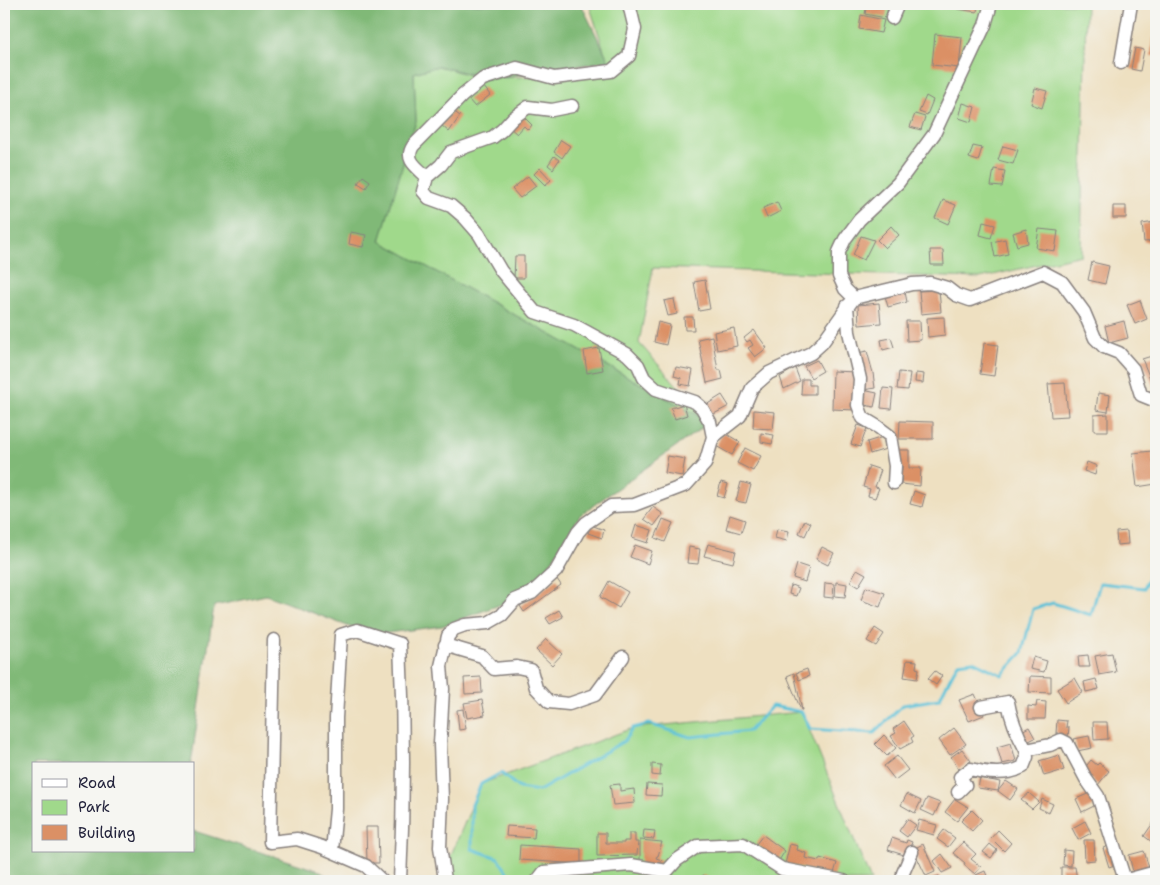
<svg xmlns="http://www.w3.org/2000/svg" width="1160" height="885" viewBox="0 0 1160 885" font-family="'Shantell Sans',sans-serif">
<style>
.green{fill:#a0d98b;stroke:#617e63}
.forest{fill:#80b977;stroke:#516e59}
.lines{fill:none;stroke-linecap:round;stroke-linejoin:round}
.stream{stroke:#5ac1d8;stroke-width:3}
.building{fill:#db9065}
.minor-casing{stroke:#88817e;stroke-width:15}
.minor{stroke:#fff;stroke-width:12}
</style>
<rect width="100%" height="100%" fill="#f6f6f2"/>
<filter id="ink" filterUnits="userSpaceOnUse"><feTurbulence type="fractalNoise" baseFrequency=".02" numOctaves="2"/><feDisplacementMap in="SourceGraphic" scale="10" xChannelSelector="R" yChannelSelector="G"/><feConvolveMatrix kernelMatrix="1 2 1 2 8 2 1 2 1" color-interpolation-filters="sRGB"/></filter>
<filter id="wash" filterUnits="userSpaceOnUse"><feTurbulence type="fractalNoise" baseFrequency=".0096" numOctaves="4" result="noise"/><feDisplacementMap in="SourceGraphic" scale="20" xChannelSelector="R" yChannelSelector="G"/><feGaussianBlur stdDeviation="1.12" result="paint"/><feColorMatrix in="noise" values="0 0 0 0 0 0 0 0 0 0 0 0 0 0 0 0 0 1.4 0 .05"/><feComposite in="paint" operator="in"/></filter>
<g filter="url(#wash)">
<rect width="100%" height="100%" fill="#eee0c1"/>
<path class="green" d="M589,4H1086L1081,255L980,278L653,268L639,343L710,422L380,241L416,121L414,73L438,66L483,79L611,72Z
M802,712L871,881H440L481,784L633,728Z"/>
<path class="forest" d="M4,4H581L609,61L490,79L438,66L414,73L416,121L380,241L710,422L580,515L532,593L442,626L371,635L266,595L214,606L191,764H34V851H194V831L320,871L333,881H4Z"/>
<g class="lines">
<path class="stream" d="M513,881L498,858L472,849V805L481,784L501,773L519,788L539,791L624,741L633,728L649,724L690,737L749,731L772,706L802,712L810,729L874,733L903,705L939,699L958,663L973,661L1002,675L1022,653L1033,609L1053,603L1091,615L1100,583L1144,588L1156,564"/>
</g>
<g id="blocks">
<path class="building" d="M867,4L888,6L886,18L865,14Z
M958,4H978L977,12L957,9Z
M861,15L884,20L881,33L859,29Z
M935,34L962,37L959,68L932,65Z
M1152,38H1156V56H1151Z
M1135,48L1144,50L1140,71L1131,69Z
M484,87L490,95L475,107L468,99Z
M1035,88L1047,91L1042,108L1031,104Z
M926,96L933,100L927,115L919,112Z
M963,103L975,107L971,122L959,118Z
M452,110L460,116L449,132L441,125Z
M520,113L532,125L528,130L524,126L517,134L509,127Z
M915,114L925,117L921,130L910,127Z
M561,140L570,146L562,158L554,152Z
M973,146L982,148L978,161L969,158Z
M1003,146L1018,150L1013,164L998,160Z
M554,156L559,160L553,169L548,165Z
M540,168L551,180L545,185L534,174Z
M994,169L1005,171L1002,187L991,186Z
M363,176L370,181L366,188L358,183Z
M528,176L536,186L520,198L512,189Z
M943,200L956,205L948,224L935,218Z
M777,202L781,211L767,218L763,208Z
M1113,206H1126V218H1113Z
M983,222L995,225L991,238L980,235Z
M1155,222L1156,241L1144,242L1142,224Z
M891,226L899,235L885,248L877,240Z
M1026,229L1028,243L1017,246L1013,233Z
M1039,229L1058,231L1055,251L1036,248Z
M351,232L366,235L363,247L349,244Z
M861,236L874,240L864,260L853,255Z
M1005,239L1008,254L995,257L992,242Z
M930,250H943L944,265H931Z
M515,256H524V278H514Z
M1092,262L1109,266L1105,284L1088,280Z
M705,280L710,309L699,311L694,282Z
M939,290L941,312L921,314L919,291Z
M905,292L907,302L888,307L885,296Z
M674,299L677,314L668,316L664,301Z
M1140,300L1147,319L1135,324L1127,305Z
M879,303L881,323L859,325L858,305Z
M684,317H693L694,330H685Z
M944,317L945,335L928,337L927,318Z
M906,321H920L921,340L907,341Z
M1124,321L1128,338L1109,343L1105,326Z
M658,322L670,325L666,345L654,342Z
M734,328L737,346L717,350L714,332Z
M754,330L767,348L755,357L748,348L753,345L750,340L747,342L744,338Z
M712,336L718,370H721L723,379L707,383L698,339Z
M891,338L894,347L883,350L881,340Z
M984,343L998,345L994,376L980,374Z
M599,348L603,370L587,373L584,351Z
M867,351L873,373L875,388L863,390L857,353Z
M1155,355L1156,387L1154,388L1142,359Z
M817,360L823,371L811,378L804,366Z
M676,367L693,370L690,386L680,384L681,378L674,376Z
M795,368L800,381L784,389L780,377Z
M833,371L856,372L855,410L832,409Z
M899,372L910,373L908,390L897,389Z
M916,373L924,374L923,383L915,382Z
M802,379H809V385H815V394H801Z
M1065,383L1068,416L1051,417L1048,384Z
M883,388L893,389L891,409L881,408Z
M863,390L877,393L874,407L860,404Z
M1098,393L1110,395L1108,412L1096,410Z
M722,395L729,406L712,415L706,405Z
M684,404L687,415L675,419L671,408Z
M754,410L775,412L773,429L753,428Z
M1108,414V431H1094V415Z
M900,421L933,422V439H899Z
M858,425L867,428L860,447L851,444Z
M723,432L740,442L732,455L716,446Z
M761,433L774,435L772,444L761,442Z
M883,437L886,449L870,454L867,442Z
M745,448L761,456L753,471L737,463Z
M899,450H909V468H921L920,486L901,484L902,466H899Z
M1152,451L1156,484L1137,487L1133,453Z
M668,456L685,459L682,476L665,473Z
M1087,462L1097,466L1095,475L1084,471Z
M869,466L881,470L875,487L879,488L875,498L868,496L870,489L863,487Z
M721,482L728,484L724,498L717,496Z
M741,482L751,485L746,503L736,501Z
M914,491L925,495L922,507L910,504Z
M653,507L663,514L654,526L644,519Z
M730,515L745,520L741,533L726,529Z
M663,519L673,523L665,542L655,538Z
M805,520L811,523L805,536L799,533Z
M591,525L604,530L602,538L588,533Z
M636,525L652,530L648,543L632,538Z
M777,529L789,531L787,541L775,538Z
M1127,531L1128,544L1117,545L1116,532Z
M708,544L736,551L733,563L704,556Z
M635,545L652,551L648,564L630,557Z
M689,547L700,549L698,564L687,563Z
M822,547L834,553L828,565L816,559Z
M797,564L809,568L805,582L793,578Z
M857,569L866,574L858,587L850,582Z
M557,579L561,585L524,612L520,606Z
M609,581L628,592L619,608L600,597Z
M836,582L847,584L845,597L835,596Z
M825,583L834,584L833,598L824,597Z
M791,585L799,588L796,596L789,594Z
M866,587L885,593L880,607L861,600Z
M559,610L563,617L550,624L546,618Z
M875,628L884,634L876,646L867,641Z
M546,639L562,654L552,665L536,650Z
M1112,653L1116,672L1099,675L1095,656Z
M1088,655L1090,667H1079L1078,656Z
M1033,657L1047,661L1044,672L1030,669Z
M907,660L917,661L916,668L919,669L917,679L904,677Z
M807,669L809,676L799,680L796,673Z
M935,671L942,676L936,685L928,679Z
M794,673L802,710H801L787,676Z
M1030,676L1051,677V693L1029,692Z
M481,677L482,693L465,694L464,678Z
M1075,678L1083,692L1066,703L1057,689Z
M1096,679L1099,689L1086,692L1084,682Z
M975,694L984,715L969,721L959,700Z
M482,700L485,715L467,718L464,703Z
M1037,701L1046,702L1045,719H1028V706L1036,707Z
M463,709L466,729L459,730L457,710Z
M1057,720L1067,721L1066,727H1069L1068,737L1058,736V733H1056Z
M904,721L914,736L911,738L913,742L900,749L891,736L896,733L893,729Z
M1093,722H1107L1108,739L1094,740Z
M1029,727L1035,738L1027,742L1022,731Z
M954,728L966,744L950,755L939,740Z
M884,735L896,748L887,756L875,744Z
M1089,736L1092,748L1077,751L1074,739Z
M1011,743L1016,761L1002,764L997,747Z
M962,749L971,761L959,769L951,757Z
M1059,755L1064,770L1044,776L1039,761Z
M897,756L908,770L895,780L884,766Z
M1091,760L1097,765L1099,763L1109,771L1098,785L1088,777L1083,770Z
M652,764L661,765L660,776L652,775Z
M980,778L1000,782L998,791L978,788Z
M1006,781L1018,789L1010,800L998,791Z
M620,784V791L634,789L635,803L613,805L610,785Z
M647,784L662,785L661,796L646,795Z
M1092,792L1098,804L1082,812L1076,799Z
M1029,793L1039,802L1032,809L1021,800Z
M907,794L921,801L915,813L901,805Z
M927,798L940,803L934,816L921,810Z
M955,799L968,807L957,821L945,812Z
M1042,799L1053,804L1049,813L1039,808Z
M972,810L982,820L972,831L961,821Z
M907,819L916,825L907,837L899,831Z
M919,820L937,825L934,835L916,830Z
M1085,821L1091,833L1078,840L1072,828Z
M1153,823L1156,825V845L1144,836Z
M507,826L535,828L534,838L506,836Z
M366,827H378L379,863H367Z
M644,830L655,831L654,839L643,838Z
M944,830L955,838L948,847L937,839Z
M998,830L1011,843L1004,851L991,838Z
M597,833H606V843H624V841H629V833H635V842H638L637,855L597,856Z
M763,835L785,851L778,862L756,844Z
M892,838L906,843L907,840L912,842L907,856L888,850Z
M640,840L662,842L658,856H657L656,858L662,860L656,868L640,864Z
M1084,840H1094L1095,860L1085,861Z
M963,842L976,854L971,859L981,867L975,874L964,865L965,863L953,853Z
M790,844L798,846L797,850L806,853L805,858L819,861L820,858L837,863L833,877L785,864Z
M923,844L935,872L926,876L913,849Z
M990,844L997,850L991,858L983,852Z
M520,845L581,849V864L519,860Z
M1111,845L1117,864L1109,867L1103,848Z
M1064,850L1072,851L1071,866L1063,865Z
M1144,851L1149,868L1133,872L1129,855Z
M942,854L952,868L942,873L934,861Z
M1061,867H1075L1077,880H1061Z
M985,871L989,881H978L976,875Z
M703,875L715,881H700Z
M939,876L941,881H923Z
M568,877L569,881H549V880Z"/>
</g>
</g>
<g filter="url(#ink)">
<use href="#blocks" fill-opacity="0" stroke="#88817e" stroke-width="1"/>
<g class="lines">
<g class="minor-casing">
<path id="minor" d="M629,4L635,29L629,56L611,71L554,78L517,68L483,79L462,96L413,146C404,160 417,167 427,177L423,191L429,198L451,206L465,218L479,234L501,271L535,312L574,325L627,354L638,365L644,378L656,389L695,402L702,408L710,422L713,437
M892,18L898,4
M1121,63L1131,4
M427,177L441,165L451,152L493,137L502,130L513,118L528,107L552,110L572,106
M854,298L845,289L839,276V252L845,239L859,220L898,183L934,134L985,25L991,4
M847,306L849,332L860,379L858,405L863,418L878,427L890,436L895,466L894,483
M274,640L270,842L297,839L322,847L366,866L382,881
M445,645L482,656L494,669L517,667L531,670L536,688L549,702L569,704L595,695L623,657
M981,707L1008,702C1011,720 1017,734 1026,750
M958,792L965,785L960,777L971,769C987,774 1008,775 1023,767L1027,757L1026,750L1050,745L1061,740L1067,743L1086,779L1098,796L1125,880
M332,851L336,809V718L341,635L357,630L400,644C404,722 404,802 400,881
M447,881L445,880L440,847L442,799L440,744L443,689L441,666L448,636L454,629L465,625L488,623L502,615L515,600L532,593L556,571L578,532L586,523L611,506L634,505L686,485L705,464L713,437L740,416L752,388L769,373L811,353L822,343L854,298L912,284L930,283L947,288L956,295L970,300L1043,272L1062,282L1084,312L1095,338L1104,347L1119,353L1133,369L1141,395L1156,401
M537,881L544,872L631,865L667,871L677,860L698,846L743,844L782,869L844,881
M902,881L903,873L912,852
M1123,881L1156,872"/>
</g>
<use href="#minor" class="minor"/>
</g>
</g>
<rect width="1160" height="885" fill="none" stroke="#f6f6f2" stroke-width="20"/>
<rect x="32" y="762" width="162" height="90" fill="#f6f6f2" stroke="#a1a1a9"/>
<rect x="42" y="779" width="25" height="8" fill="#ffffff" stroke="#a1a1a9"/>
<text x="78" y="788" font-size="15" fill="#22223b">Road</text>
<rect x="42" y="800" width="25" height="15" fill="#a0d98b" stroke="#a1a1a9"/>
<text x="78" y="812" font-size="15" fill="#22223b">Park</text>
<rect x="42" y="825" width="25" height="15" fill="#db9065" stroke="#a1a1a9"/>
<text x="78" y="838" font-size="15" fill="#22223b">Building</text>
</svg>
